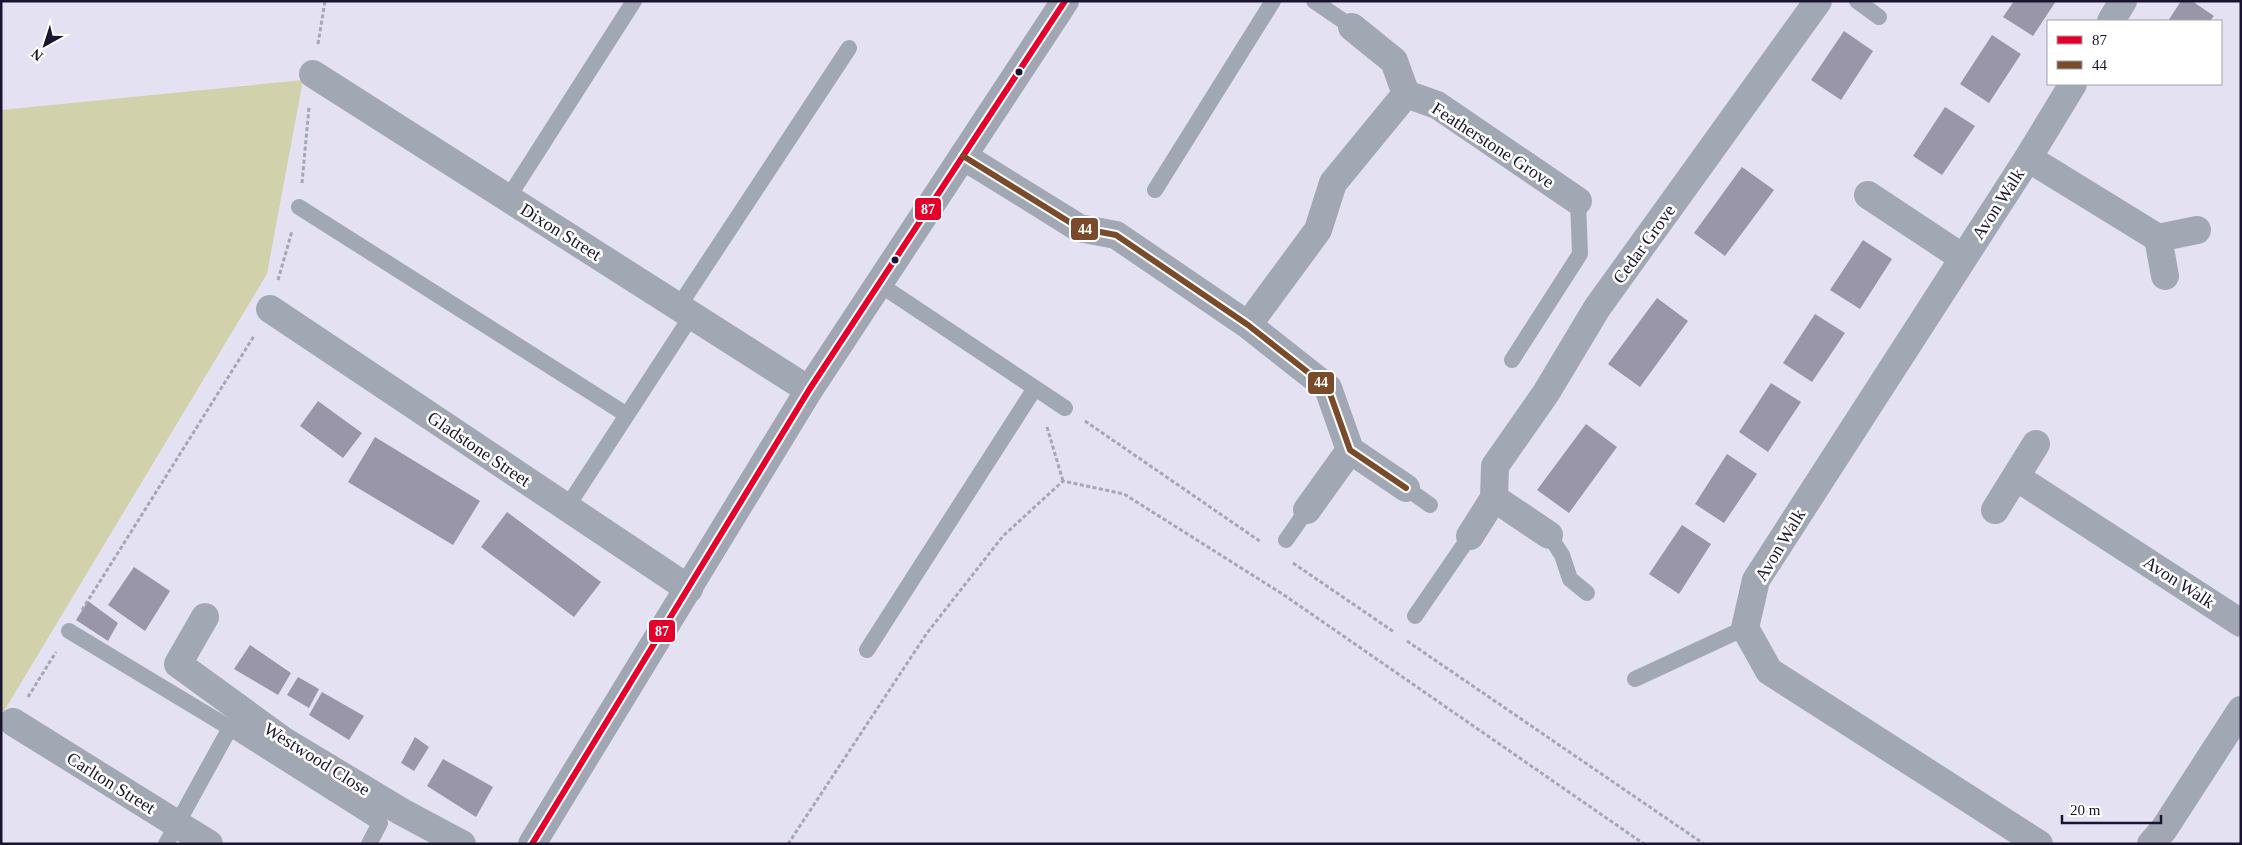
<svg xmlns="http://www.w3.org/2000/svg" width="2242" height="845" viewBox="0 0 2242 845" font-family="Georgia,serif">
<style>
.green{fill:#d1d2ab}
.building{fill:#9996aa}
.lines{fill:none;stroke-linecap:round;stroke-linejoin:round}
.path{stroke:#a3a8b3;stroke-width:3;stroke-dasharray:4 2.5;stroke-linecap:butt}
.lane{stroke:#a2a8b3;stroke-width:16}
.street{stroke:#a2a8b3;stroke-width:28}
.secondary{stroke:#a0a7b3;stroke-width:28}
.bus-1-casing{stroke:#fff;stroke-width:10}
.bus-2-casing{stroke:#fff;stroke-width:10}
.bus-1{stroke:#e4002b;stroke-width:6}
.bus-2{stroke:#7a4b2a;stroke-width:6}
.bus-dot{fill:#1a1430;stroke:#fff;stroke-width:2}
.labels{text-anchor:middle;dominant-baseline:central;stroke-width:5;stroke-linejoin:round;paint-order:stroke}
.street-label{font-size:18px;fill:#1a1430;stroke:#fff}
.line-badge{stroke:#fff;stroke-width:2}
.badge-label{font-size:14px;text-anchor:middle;font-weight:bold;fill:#fff}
</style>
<rect width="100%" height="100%" fill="#e4e1f3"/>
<path class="green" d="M303,80L267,274L1,716V110Z"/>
<path class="building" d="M2014,1H2056L2033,36L2003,17Z
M2181,1H2192L2214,16L2210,21H2168Z
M1844,31L1873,51L1841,100L1811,80Z
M1992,35L2021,54L1989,103L1960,84Z
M1945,107L1975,126L1942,175L1913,156Z
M1742,167L1774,190L1725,256L1694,233Z
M1863,240L1892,259L1860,309L1830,290Z
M1657,298L1688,321L1640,387L1608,364Z
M1815,314L1845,333L1812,382L1783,363Z
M1771,383L1801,402L1768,452L1739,432Z
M318,401L362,433L343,458L300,426Z
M1586,424L1617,447L1569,513L1537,490Z
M375,437L480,501L453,545L348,482Z
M1727,454L1757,474L1724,523L1695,504Z
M507,512L601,582L574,617L481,547Z
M1682,525L1711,544L1679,594L1649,574Z
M134,567L170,591L145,631L108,605Z
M88,601L118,623L108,641L76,620Z
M250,645L291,673L278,695L234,669Z
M298,677L319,689L309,708L287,695Z
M322,692L364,716L349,740L309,715Z
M415,737L429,747L414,771L401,763Z
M443,759L493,787L476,817L427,786Z"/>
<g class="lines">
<path class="path" d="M318,44L325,1
M302,183L309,107
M278,280L292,231
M1085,421L1261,542
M1047,427L1063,481
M1293,563L1394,632
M82,610L254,336
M1407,641L1704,844
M28,697L56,652
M788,844L927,633L1003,536L1063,481L1124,494L1284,595L1644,844"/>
<path class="lane" d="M1314,1L1352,27
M1857,1L1879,17
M1155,190L1273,1
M508,198L634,1
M299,207L627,415
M879,284L1065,408
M679,306L849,48
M1512,360L1580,254L1578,201
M1406,488L1430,505
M567,507L692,315
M1549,535L1562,555L1570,579L1587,593
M1286,540L1307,510
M1415,616L1470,536
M69,631L230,728L166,844
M867,650L1035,388
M1635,679L1745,628
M230,728L380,823L369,844"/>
<path class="street" d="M2111,21L2123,1
M1352,27L1394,61L1406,94
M313,74L809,390
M963,156L1079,228L1116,235L1248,325L1328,388L1350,450L1406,488
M2028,158L2158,238
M1868,195L1963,258
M2165,276L2158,238L2197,230
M270,309L689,589
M1248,325L1318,230L1333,183L1406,94L1437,105L1578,201
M2016,477L2241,623
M1494,498L1495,466L1546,393L1597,308L1818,1
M1307,510L1350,450
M1995,510L2036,444
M1470,536L1494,498L1549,535
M205,617L178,664L284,741L402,812L462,844
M13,722L209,844
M2039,844L1769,671L1745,628L1756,580L2028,158L2073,84
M2151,844L2164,829L2241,710"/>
<path class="secondary" d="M532,844L809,390L1065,1"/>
<g class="bus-1-casing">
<path id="bus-1" d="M532,844L809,390L1065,1"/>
</g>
<g class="bus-2-casing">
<path id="bus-2" d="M963,156L1079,228L1116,235L1248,325L1328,388L1350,450L1406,488"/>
</g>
<use href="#bus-1" class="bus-1"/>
<use href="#bus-2" class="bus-2"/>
</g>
<g class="bus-dot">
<circle cx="1019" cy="72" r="4.5"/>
<circle cx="895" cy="260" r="4.5"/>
</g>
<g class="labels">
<g class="street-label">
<text transform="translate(1493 145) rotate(33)">Featherstone Grove</text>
<text transform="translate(1998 204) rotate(-57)">Avon Walk</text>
<text transform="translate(561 232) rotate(32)">Dixon Street</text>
<text transform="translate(1644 244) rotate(-54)">Cedar Grove</text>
<text transform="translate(479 449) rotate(34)">Gladstone Street</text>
<text transform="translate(1780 545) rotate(-59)">Avon Walk</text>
<text transform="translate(2179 582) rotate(33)">Avon Walk</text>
<text transform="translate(317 759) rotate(32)">Westwood Close</text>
<text transform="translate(111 783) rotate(32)">Carlton Street</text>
</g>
</g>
<g class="line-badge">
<rect x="914" y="197" width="28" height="24" rx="5" fill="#e4002b"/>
<rect x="1070" y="217" width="29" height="24" rx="5" fill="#7a4b2a"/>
<rect x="1307" y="371" width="28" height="24" rx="5" fill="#7a4b2a"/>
<rect x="648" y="619" width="28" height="24" rx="5" fill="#e4002b"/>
</g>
<g class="badge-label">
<text x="928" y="214">87</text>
<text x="1085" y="234">44</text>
<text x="1321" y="387">44</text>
<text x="662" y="636">87</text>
</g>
<rect width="2242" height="845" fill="none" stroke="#1a1430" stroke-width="5"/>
<rect x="2047" y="20" width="175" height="65" fill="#ffffff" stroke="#a3a1ac"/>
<rect x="2057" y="36" width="25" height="8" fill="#e4002b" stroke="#a3a1ac"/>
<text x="2092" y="45" font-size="15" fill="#1a1430">87</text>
<rect x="2057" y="61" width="25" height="8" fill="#7a4b2a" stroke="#a3a1ac"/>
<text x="2092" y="70" font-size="15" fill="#1a1430">44</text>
<g transform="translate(45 45) rotate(219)" stroke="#ffffff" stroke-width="4" paint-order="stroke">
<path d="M0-4L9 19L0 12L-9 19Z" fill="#1a1430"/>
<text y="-8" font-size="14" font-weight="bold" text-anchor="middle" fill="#1a1430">N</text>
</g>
<path d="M2062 815v8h99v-8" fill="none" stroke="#1a1430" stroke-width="2.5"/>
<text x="2070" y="815" font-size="15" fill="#1a1430" stroke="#ffffff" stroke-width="4" paint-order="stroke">20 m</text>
</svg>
